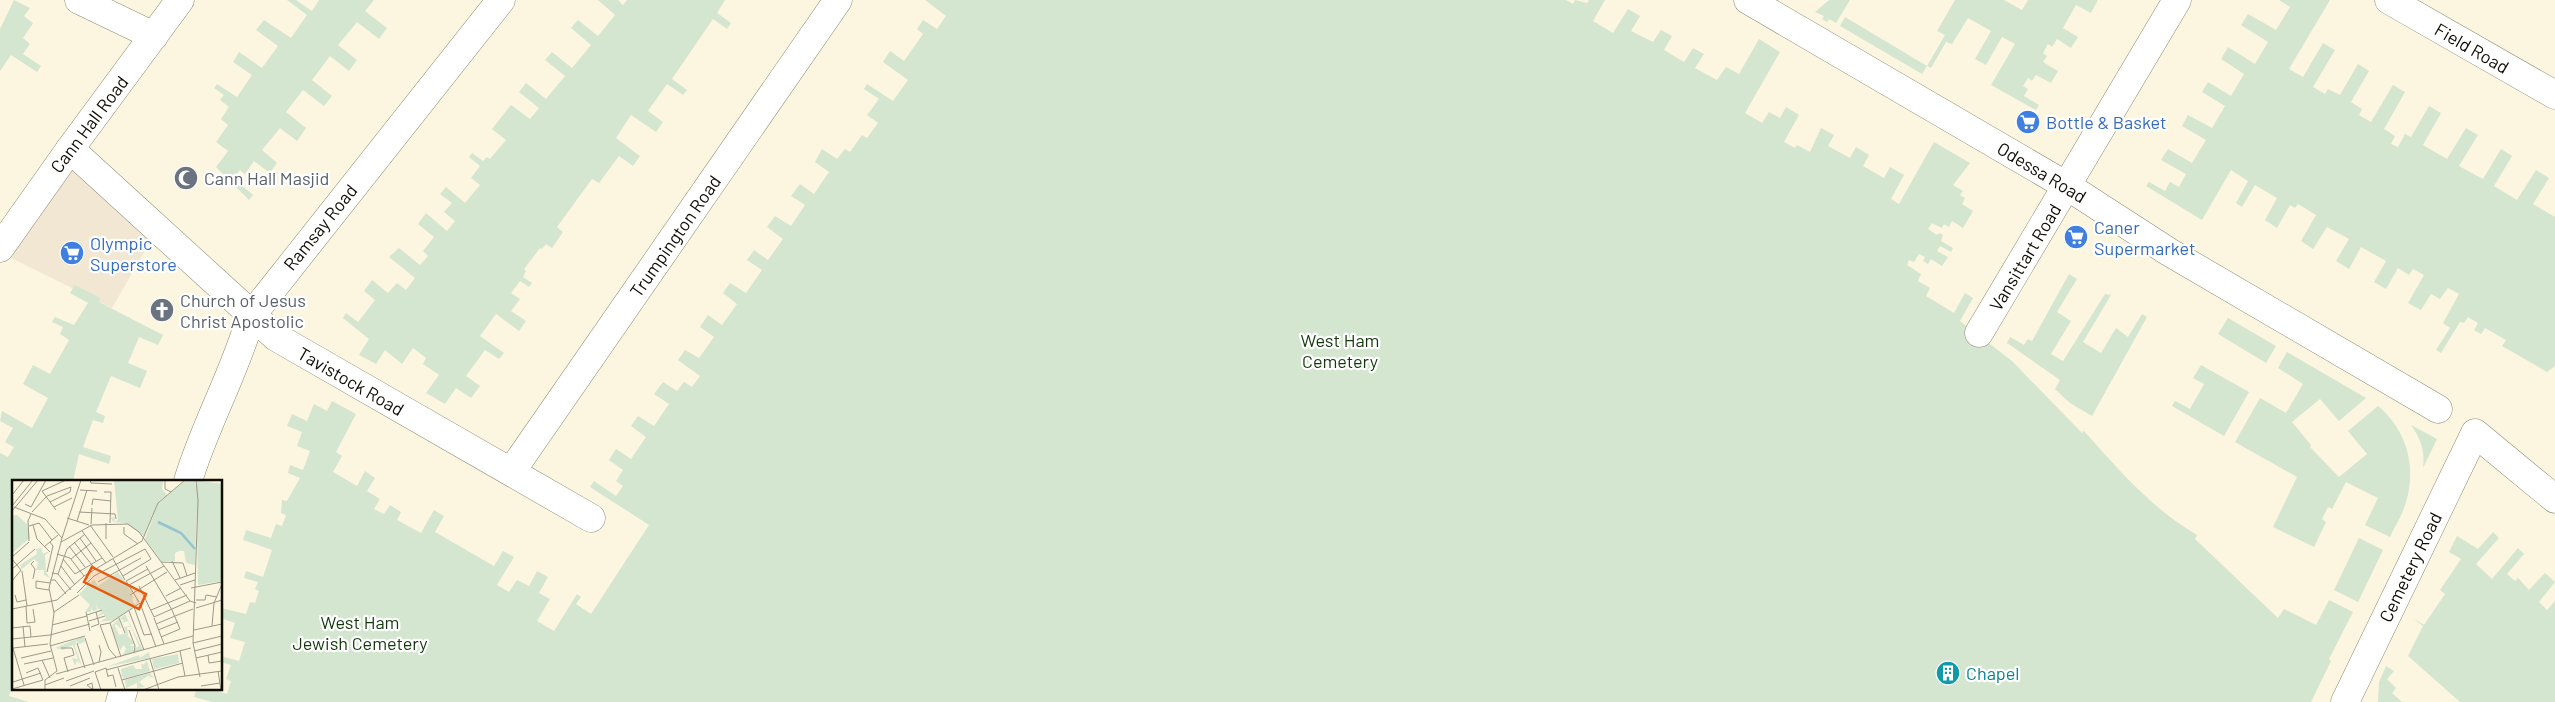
<svg xmlns="http://www.w3.org/2000/svg" width="2555" height="702" viewBox="0 0 2555 702" font-family="Barlow,sans-serif">
<style>
.commercial{fill:#f1e7d2}
.green{fill:#d4e5d0}
.lines{fill:none;stroke-linecap:round;stroke-linejoin:round}
.street-casing{stroke:#8f8a76;stroke-width:29}
.secondary-casing{stroke:#8f8a76;stroke-width:29}
.street{stroke:#fff;stroke-width:28}
.secondary{stroke:#fff;stroke-width:28}
.labels{text-anchor:middle;dominant-baseline:central;stroke-width:4.5;stroke-linejoin:round;paint-order:stroke}
.street-label{font-size:18px;fill:#0f0d06;stroke:#fff}
.shop-label{font-size:18px;fill:#366cbe;stroke:#fff;text-anchor:start}
.worship-label{font-size:18px;fill:#5b616d;stroke:#fff;text-anchor:start}
.park-label{font-size:18px;fill:#13380b;stroke:#fff}
.culture-label{font-size:18px;fill:#0d838f;stroke:#fff;text-anchor:start}
.inset-river{fill:none;stroke:#94c3d1;stroke-width:2.5}
.inset-road{fill:none;stroke:#9d9989;stroke-width:1}
.view{fill:#e8590c;fill-opacity:0.15;stroke:#e8590c;stroke-width:2.5}
.inset-edge{fill:none;stroke:#0f0d06;stroke-width:2.5}
</style>
<rect width="100%" height="100%" fill="#fcf6e0"/>
<path class="commercial" d="M70,169L150,242L112,308L9,257Z"/>
<path class="green" d="M14,0L30,8L24,16L33,23L23,38L30,44L23,54L41,66L37,72L11,55L0,71V29Z
M287,0H296L312,11L319,0H374L365,11L387,28L379,39L357,22L338,45L357,60L349,71L330,56L312,80L332,96L324,106L303,90L286,112L306,128L297,141L280,128L262,150L277,163L270,173L254,161L245,174L240,170L233,178L253,195L249,200L216,167L228,151L216,142L228,125L221,119L229,107L220,100L224,95L214,88L217,84L237,97L252,75L233,62L239,52L262,68L278,46L256,30L264,20L291,38L307,15Z
M598,0H618L623,5L627,0H725L717,13L731,23L727,29L713,19L672,79L687,90L683,95L667,84L648,111L663,122L656,132L631,115L616,138L640,156L633,166L619,156L599,183L592,179L557,227L563,232L552,248L546,244L542,249L540,248L524,269L526,271L523,277L532,283L529,287L520,281L511,293L520,299L511,311L526,321L519,331L496,314L480,336L504,353L499,359L485,350L466,376L480,386L471,398L456,388L445,404L426,393L439,375L423,364L426,358L413,348L402,364L385,350L376,364L359,355L369,339L343,318L346,313L358,322L375,300L364,291L372,280L388,293L397,283L406,290L415,278L389,257L399,248L420,265L428,256L423,251L434,237L418,224L426,213L447,231L455,221L444,212L452,203L440,194L446,187L465,203L480,185L471,178L480,166L469,157L472,153L483,161L487,157L490,159L506,140L492,129L511,105L530,119L539,108L519,92L526,83L546,99L565,76L545,60L552,52L572,68L591,45L571,28L578,20L598,36L615,15Z
M925,0H1566L1573,4L1575,0L1587,3L1589,0H1605L1593,21L1613,33L1628,9L1640,16L1631,31L1653,42L1661,30L1672,36L1664,50L1684,62L1693,48L1704,54L1695,68L1717,80L1726,67L1739,74L1759,39L1780,52L1745,113L1762,123L1769,112L1780,118L1786,107L1799,115L1784,142L1795,148L1797,145L1810,152L1821,128L1834,135L1828,146L1850,158L1856,147L1869,155L1863,166L1884,178L1890,167L1904,175L1891,199L1899,204L1934,142L1970,163L1953,185L1963,191L1960,195L1965,198L1962,204L1973,211L1963,228L1952,221L1949,227L1944,224L1942,228L1932,223L1928,229L1937,235L1939,233L1943,235L1941,241L1953,248L1951,252L1940,246L1937,251L1948,257L1942,266L1931,259L1928,264L1923,261L1925,257L1919,254L1914,262L1909,260L1907,265L1921,274L1918,281L1930,288L1926,296L1954,313L1965,293L1973,298L1960,321L2012,361L2082,433L2084,431C2118,469 2152,509 2197,535L2195,539L2278,618L2284,609L2316,625L2329,600L2353,612L2329,659L2331,661L2311,702H212L194,697L197,688H208L227,694L231,681L226,679L231,665L221,662V656L239,661L245,642L230,638L235,623L221,618V608L246,614L250,602L255,603L259,591L255,589L258,582L244,578L246,571L263,577L272,550L243,540L246,530L271,538L276,524L282,526L286,515L281,513L282,500L287,501L300,478L288,473L290,465L303,470L310,451L297,446L302,432L287,426L292,414L307,421L314,404L327,411L332,401L356,414L336,452L342,456L333,472L357,486L365,471L375,478L367,491L380,499L374,509L384,514L390,505L401,512L397,520L421,533L434,510L444,516L435,532L494,566L503,551L514,557L497,585L509,592L517,580L529,586L537,571L548,577L539,593L550,599L537,621L554,631L577,594L581,597L576,604L591,614L649,525L590,487L594,481L616,496L623,486L616,481L623,470L609,460L616,449L631,459L646,437L631,426L638,416L654,426L669,404L654,394L663,382L677,391L684,382L692,387L700,376L678,360L685,350L699,358L714,337L700,327L708,315L722,325L737,304L723,293L730,283L746,293L762,270L747,260L754,250L768,260L783,239L767,227L775,216L791,226L805,205L791,196L800,184L814,194L829,172L815,162L822,149L837,159L845,149L850,152L862,135L867,138L878,123L867,115L879,99L864,89L867,84L893,101L908,80L883,62L890,51L904,61L923,34L917,29L923,20L937,29L946,16Z
M1829,0H1850L1836,23L1829,19L1827,22L1822,19L1824,16L1815,12Z
M1955,0H2004L2022,10L2028,0H2098L2091,13L2076,5L2063,28L2078,37L2071,48L2057,39L2052,47L2048,44L2043,53L2047,56L2043,62L2058,71L2051,83L2036,75L2032,81L2028,78L2023,86L2028,89L2024,96L2039,105L2036,110L1991,85L2015,44L2002,37L1986,65L1975,59L1991,31L1968,18L1952,44L1946,42L1931,68L1927,66L1922,74L1840,26L1845,17L1927,66L1945,35L1937,31Z
M2279,0H2330L2289,69L2303,77L2323,43L2335,50L2313,87L2325,94L2328,89L2340,95L2358,64L2369,71L2351,102L2362,109L2359,115L2371,122L2393,85L2405,92L2384,129L2395,136L2391,144L2398,147L2405,134L2411,137L2429,106L2441,113L2423,145L2447,159L2466,128L2478,135L2459,166L2483,179L2501,149L2512,156L2494,186L2517,200L2536,170L2549,178L2533,204L2555,217V366L2547,372L2502,346L2506,340L2485,328L2481,334L2474,330L2478,323L2468,317L2464,323L2460,322L2441,353L2436,350L2450,328L2443,323L2459,294L2448,288L2440,299L2431,294L2421,310L2408,303L2424,275L2413,269L2409,275L2398,268L2386,289L2374,282L2386,261L2361,247L2349,269L2336,261L2349,239L2327,227L2313,249L2301,241L2316,215L2298,204L2295,208L2290,205L2277,228L2265,220L2277,198L2255,185L2242,207L2236,203L2248,181L2231,170L2202,220L2146,186L2149,182L2165,191L2170,182L2179,187L2186,174L2161,160L2168,149L2192,163L2206,140L2182,126L2188,115L2212,128L2225,106L2202,92L2208,82L2231,96L2244,74L2221,59L2228,47L2255,64L2268,42L2241,25L2248,14L2276,30L2290,7Z
M2069,274L2077,279L2057,312L2071,321L2051,354L2063,361L2105,294L2111,295L2083,342L2101,353L2116,328L2128,337L2142,314L2147,317L2092,416L2070,403L2055,389L2060,380L2007,343L2010,337L2024,345L2028,339L2032,341Z
M75,285L100,298L99,302L163,335L158,345L139,337L128,363L147,371L140,388L111,376L96,412L105,416L103,423L93,420L83,447L111,456L109,464L79,454L73,481H14V679L9,696L29,702H0V453L8,457L14,447L5,442L13,428L0,421L2,411L32,428L48,398L23,384L33,365L50,374L69,340L60,334L63,327L52,322L55,317L74,325L88,303L70,293Z
M2228,318L2276,346L2266,363L2218,334Z
M2287,352L2366,398L2339,421L2320,399L2292,422L2311,445L2310,447L2339,477L2367,454L2348,431L2378,406C2406,429 2417,466 2406,502C2403,514 2395,526 2390,537L2365,525L2378,498L2346,482L2332,509L2328,507L2322,519L2326,522L2314,547L2273,527L2297,477L2235,442L2260,398L2286,413L2303,384L2278,368Z
M2201,365L2249,392L2224,436L2172,406L2175,401L2190,409L2204,384L2193,378Z
M2411,425L2437,439L2423,468C2425,451 2421,439 2411,425Z
M2493,532L2499,538L2476,564L2492,579L2518,548L2524,554L2507,574L2515,581L2518,578L2529,590L2545,573L2555,582L2539,602L2547,610L2555,601V702H2460L2408,656L2423,626L2413,618L2424,625L2445,594L2440,590L2461,559L2449,552L2457,536L2478,549Z
M2359,538L2383,550L2358,602L2334,590Z
M2386,666L2394,671L2387,679L2396,688L2392,693L2402,702H2378L2379,682Z"/>
<g class="lines">
<g class="street-casing">
<path id="street" d="M79,0L154,36
M1748,0L2067,186L2169,252L2438,409
M2389,0L2555,95
M70,149L276,337L591,518
M1979,333L2177,0
M511,472L838,0
M188,481C205,424 235,373 251,316L501,0
M120,702L124,688
M2345,702L2475,433L2555,499"/>
</g>
<g class="secondary-casing">
<path id="secondary" d="M0,248L70,149L180,0"/>
</g>
<use href="#street" class="street"/>
<use href="#secondary" class="secondary"/>
</g>
<defs>
<g id="supermarket-disc" transform="scale(1.25)"><circle r="9.5" fill="#3f7fe0" stroke="#fff"/><path d="M-6-5.5h2.5l.6 2H6L4.5 2H-2.5L-4.4-4H-6ZM-1.5 3.2a1.3 1.3 0 1 0 .1 0ZM3 3.2a1.3 1.3 0 1 0 .1 0Z" fill="#fff"/></g>
<g id="mosque-disc" transform="scale(1.25)"><circle r="9.5" fill="#6b7280" stroke="#fff"/><path d="M3.5-4.9A6 6 0 1 0 3.5 4.9A5 5 0 1 1 3.5-4.9Z" fill="#fff"/></g>
<g id="church-disc" transform="scale(1.25)"><circle r="9.5" fill="#6b7280" stroke="#fff"/><path d="M-1.2-6h2.4v3.5h3.3v2.4h-3.3V6h-2.4V-.1h-3.3v-2.4h3.3Z" fill="#fff"/></g>
<g id="building-disc" transform="scale(1.25)"><circle r="9.5" fill="#0f9aa8" stroke="#fff"/><path d="M-4-6H4V6H1V3H-1V6H-4ZM-2.5-4.3h1.7v1.8h-1.7ZM.8-4.3h1.7v1.8H.8ZM-2.5-1h1.7V.8h-1.7ZM.8-1h1.7V.8H.8Z" fill="#fff"/></g>
</defs>
<g fill-rule="evenodd">
<use href="#supermarket-disc" x="2028" y="122"/>
<use href="#mosque-disc" x="186" y="178"/>
<use href="#supermarket-disc" x="2076" y="237"/>
<use href="#supermarket-disc" x="72" y="253"/>
<use href="#church-disc" x="162" y="310"/>
<use href="#building-disc" x="1948" y="673"/>
</g>
<g class="labels">
<g class="street-label">
<text transform="translate(2472 48) rotate(30)">Field Road</text>
<text transform="translate(89 124) rotate(-53)">Cann Hall Road</text>
<text transform="translate(2042 172) rotate(31)">Odessa Road</text>
<text transform="translate(320 227) rotate(-51)">Ramsay Road</text>
<text transform="translate(675 236) rotate(-55)">Trumpington Road</text>
<text transform="translate(2025 257) rotate(-59)">Vansittart Road</text>
<text transform="translate(351 381) rotate(30)">Tavistock Road</text>
<text transform="translate(2410 567) rotate(-64)">Cemetery Road</text>
</g>
<g class="shop-label">
<text x="2046" y="122">Bottle &amp; Basket</text>
<text x="2094" y="227">Caner<tspan x="2094" dy="21">Supermarket</tspan></text>
<text x="90" y="243">Olympic<tspan x="90" dy="21">Superstore</tspan></text>
</g>
<g class="worship-label">
<text x="204" y="178">Cann Hall Masjid</text>
<text x="180" y="300">Church of Jesus<tspan x="180" dy="21">Christ Apostolic</tspan></text>
</g>
<g class="park-label">
<text x="1340" y="340">West Ham<tspan x="1340" dy="21">Cemetery</tspan></text>
<text x="360" y="622">West Ham<tspan x="360" dy="21">Jewish Cemetery</tspan></text>
</g>
<g class="culture-label">
<text x="1966" y="673">Chapel</text>
</g>
</g>
<g transform="translate(12 480)">
<rect width="210" height="210" fill="#fcf6e0"/>
<path d="M102,0L151,1L150,9L155,15L147,21L132,56L113,43L101,42L99,38L103,37L102,42L106,40ZM174,0H183L185,18L183,85L174,83L172,71H167L163,73V81H149L133,59L146,23ZM184,0L210,4V101L186,105ZM5,35L15,44L18,58L0,73V36ZM29,68L31,74L35,72H37L33,75L34,92L38,98L32,95V90H24L26,83L22,79L10,89L8,85L25,74L24,69ZM106,92L120,112L118,114L122,117L120,119L122,124L125,123L124,118L127,122L103,140L88,142L94,138L92,134L85,136L91,131L84,133L89,129H86L84,123L85,130L81,131L79,128V132H73L78,125L67,114L82,99L86,106ZM113,134L131,170L123,172L122,169L127,166L119,147H115L116,156L122,163L117,166H123L121,168L122,173L110,176L114,169L112,165L108,170L99,148L102,146H99L107,139L109,149L104,144L102,146H103L107,155L114,153L112,147L118,146L116,141L110,143L112,140L108,139ZM72,156L73,162L67,164L64,161L63,166L70,186L66,180L67,185L65,181L63,186L60,178L66,179L61,165L51,170L43,168ZM137,172L138,178L94,187L127,175L128,178ZM166,174L167,183L142,189L140,179ZM135,181L138,191L112,199L110,196L109,189L121,185L124,189H130L129,183L131,185ZM138,193L142,198L136,196L127,202L133,207L125,208V203L114,208L113,200Z" fill="#d4e5d0"/>
<path class="inset-river" d="M146,42L169,53L183,69"/>
<path class="inset-road" d="M78,0L79,3L100,4M153,0V9L159,12M184,0L186,20L181,163L188,197M68,10L85,11M30,11L54,0M30,11L44,30M92,12H99L98,43M0,15L12,0M13,24L19,27L34,0M80,25L81,19L99,21M0,26L21,0M2,27L33,39L50,58L49,62M42,27L60,18M0,31L26,0M20,32L35,16L59,7L58,12L38,22M67,32L103,34L104,39M55,38L77,45M65,41L75,10M79,44L80,28M21,45L25,59L38,72M78,45L101,77M17,46L27,43L40,60M112,47V54L126,64M70,51L94,83M50,58L69,0M68,58L84,81M94,59V43M17,61L16,41L19,34M49,62L80,45L116,44L127,52L178,121L184,123M62,62L83,89M57,66L73,87M32,67L46,55M45,74L58,78L72,96M0,77L17,62M0,79L9,90L0,101M51,79L63,94L90,78M59,79L79,63M101,79L113,100M160,81L168,98M149,82L171,83L175,96M49,86L63,105M134,86L160,130M0,89L23,69M10,91L15,126M35,92L41,66L38,62M40,93L46,94L59,110M46,94L55,69L73,54M21,99L23,89L19,84L22,81M38,100H43L54,114M163,100L183,93M86,102L129,78M117,105L152,86M168,105L183,100M127,106L142,137L178,121M179,108L210,102M37,110L24,108V101L38,103M65,113L82,96L133,69L139,79L111,96M3,115L5,122L14,120M118,115L155,92M154,116L169,108M184,120H193L194,115L205,117M127,122L114,101L136,89M14,126L15,143L23,142L21,129M122,127L132,155L140,154M184,128L210,120M0,129L45,120L72,96L130,61L146,23L173,0M139,130L175,115M117,131L132,170M42,132L67,115M74,132L78,151M75,135L90,130M163,136L181,129M107,138L113,153M142,138L152,164M77,141L93,136M98,143L128,123L144,167M98,143L88,145L97,169L104,177M98,143L109,177M144,144L163,136M40,145L75,136M11,146L13,167M200,146L202,123L210,104M79,147L87,144L84,132M0,148L18,146L19,157M117,150L123,166L122,173M146,150L166,142M182,150L210,144M149,157L168,149L160,130M73,158L82,185M0,159L38,155L78,144M65,163L73,188M181,163L210,156M87,165L89,172L87,182M38,166L73,156M1,168L12,205M1,168L36,164M49,168H60L61,171L62,175L52,178L56,192M168,171L173,196M182,171L210,164M196,175L197,183L210,181M9,178L39,171M184,178L210,172M138,179L147,210M30,180L38,198M12,184L41,178M106,188L113,210M94,190L179,168M206,191L209,210M44,194L181,156M96,196L101,195L104,207M110,200L171,183M54,201L82,191M1,202L29,193M33,205L52,198M58,206L78,198M189,206L208,203M0,209L31,200L26,188L14,193M80,209L75,205L80,203L81,210M33,210V200L45,191L38,164L42,133L37,108L49,62M89,210L83,192L94,188L96,197M131,210L166,197L210,191"/>
<path class="view" d="M80,87L134,114L127,129L72,102Z"/>
<rect width="210" height="210" class="inset-edge"/>
</g>
</svg>
